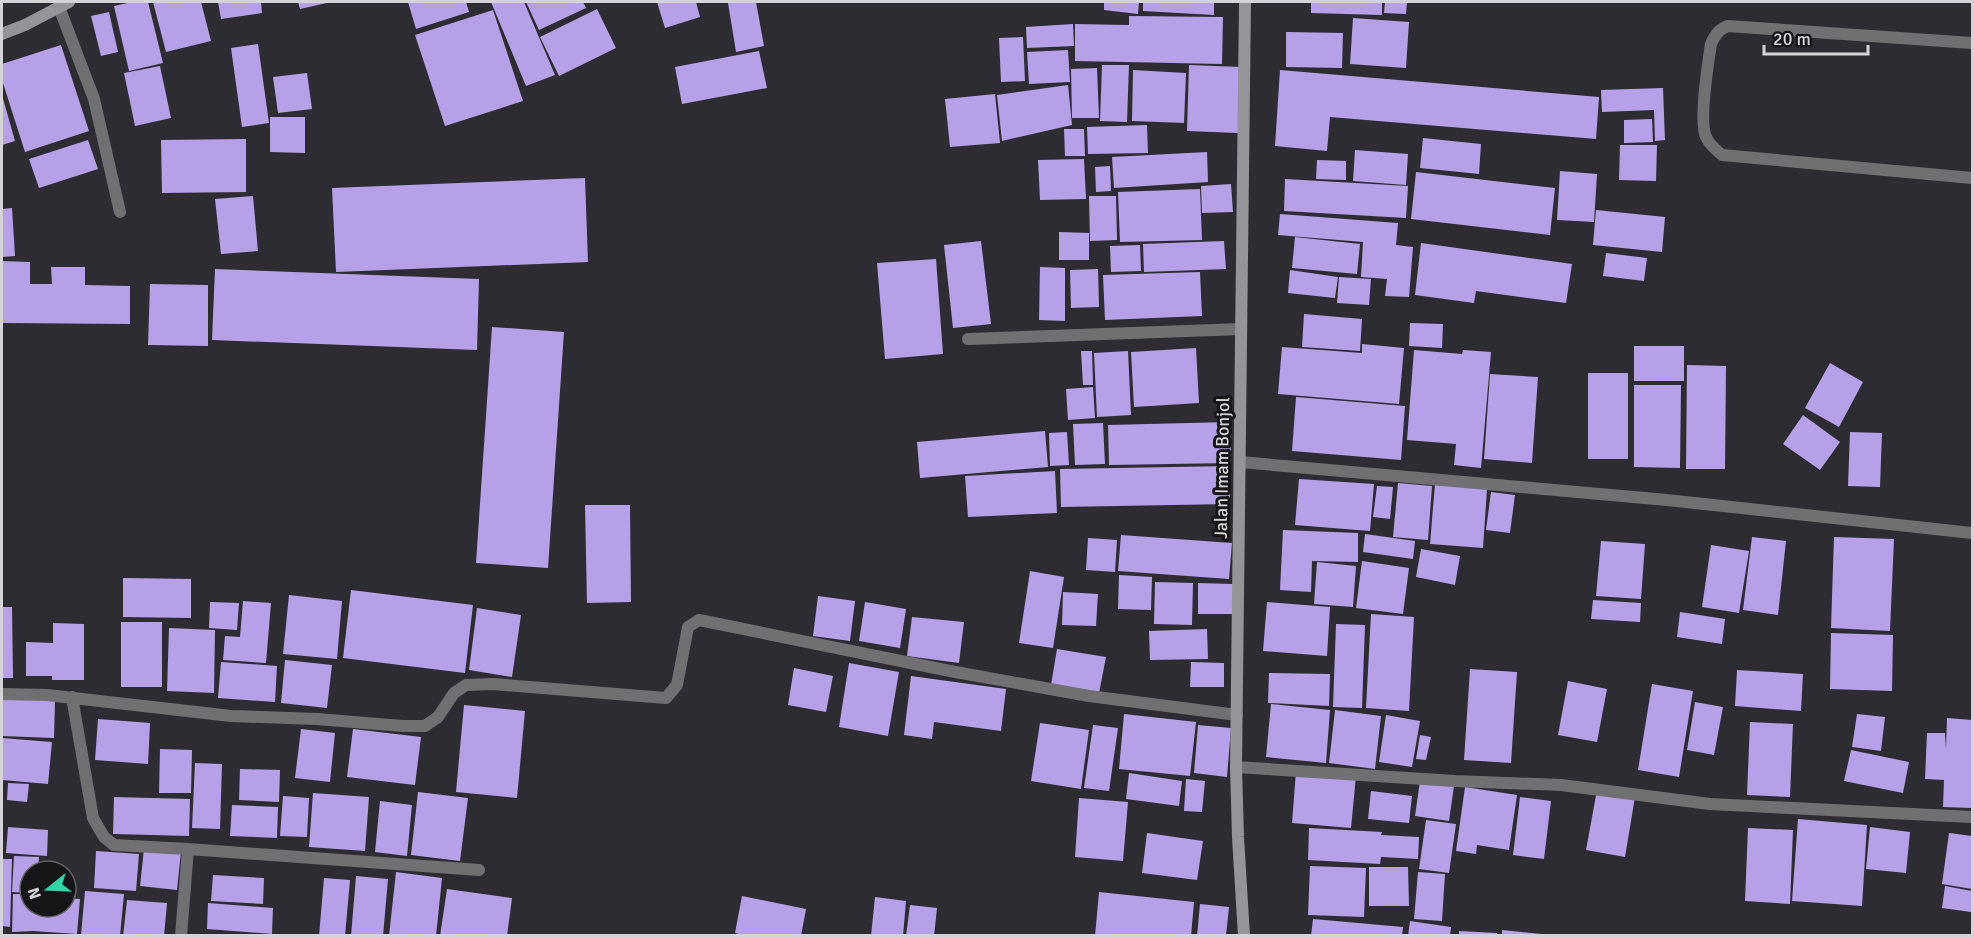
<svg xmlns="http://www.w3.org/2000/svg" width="1974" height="937" viewBox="0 0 1974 937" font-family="Signika,sans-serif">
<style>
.building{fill:#b6a1e8}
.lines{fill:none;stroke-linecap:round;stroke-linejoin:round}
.service{stroke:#706f72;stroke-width:12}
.minor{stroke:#706f72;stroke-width:12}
.secondary{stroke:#959499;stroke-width:12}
.labels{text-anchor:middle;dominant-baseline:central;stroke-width:6;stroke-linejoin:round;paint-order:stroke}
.street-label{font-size:18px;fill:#d4d3d7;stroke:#161518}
</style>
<rect width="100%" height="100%" fill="#2e2c33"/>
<path class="building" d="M132,2H148L163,63L129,71L114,6Z
M153,2H201L211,41L166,52Z
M218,2H261L262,13L221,19Z
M298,2H331L300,9Z
M408,2H466L469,12L416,29Z
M491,2H524L555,75L526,86Z
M526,2H583L586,8L539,30Z
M657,2H696L700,17L665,28Z
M734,2H756L764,46L736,52L728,3Z
M1104,2H1139L1138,14L1104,10Z
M1143,2H1214V15L1143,11Z
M1311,2H1382V15L1311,13Z
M1385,2H1407L1406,14L1384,13Z
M597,9L616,48L559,76L540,37Z
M493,10L523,101L445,126L415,35Z
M109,12L118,52L101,56L91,16Z
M1129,16L1223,17L1222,64L1075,61V24L1129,25Z
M1353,18L1409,22L1406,68L1350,64Z
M1073,24L1074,46L1027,48L1026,27Z
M1286,32L1343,33L1342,68L1286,67Z
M1023,37L1025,81L1001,82L999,38Z
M258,44L269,123L242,127L231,48Z
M61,45L89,131L25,152L2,80V64Z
M1068,50L1070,82L1029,84L1027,52Z
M759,51L767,88L682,104L675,67Z
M1102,65H1129L1127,122L1100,121Z
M1189,65L1241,67L1238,133L1187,131Z
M160,66L171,118L135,126L124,73Z
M1097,68L1099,118H1072L1071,69Z
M1133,70L1186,73L1184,123L1132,121Z
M1280,70L1599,97L1596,139L1330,117L1327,151L1275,146Z
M307,73L312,109L278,113L273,77Z
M1068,85L1072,125L1002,141L997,95Z
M1663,88L1665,140L1655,141L1654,110L1602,112L1601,90Z
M995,94L1000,143L950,147L945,99Z
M2,95L15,141L2,145Z
M270,117H305V153L270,152Z
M1652,119L1653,142L1624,143V120Z
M1147,125L1148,153L1088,154L1087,127Z
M1064,129H1084L1085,156H1065Z
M1423,138L1481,144L1479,174L1420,168Z
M246,139V192L162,193L161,140Z
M88,140L98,169L39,188L29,159Z
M1620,145H1657L1656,181L1619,180Z
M1355,150L1408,154L1406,185L1353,181Z
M1207,152L1208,182L1114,188L1112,157Z
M1084,159L1086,199L1040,200L1038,160Z
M1317,160L1346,161V180L1316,179Z
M1110,166L1111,191L1096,192L1095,167Z
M1560,171L1597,174L1594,222L1557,220Z
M1416,172L1555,188L1550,235L1411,219Z
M585,178L588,262L336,272L332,188Z
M1285,179L1408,186L1406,218L1284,211Z
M1231,184L1233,212L1202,213L1201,186Z
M1200,189L1202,240L1120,242L1118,192Z
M253,196L258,251L221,254L215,199Z
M1089,196H1116L1117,240L1090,241Z
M12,208L15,256L2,257V209Z
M1596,210L1665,217L1662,252L1593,245Z
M1280,214L1398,223L1396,245L1413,247L1409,297L1385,296L1387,279L1361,277L1363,242L1278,235Z
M1059,232L1089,233V260H1059Z
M1295,237L1360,244L1357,274L1292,268Z
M981,241L991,324L953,328L944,245Z
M1224,241L1226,269L1144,272L1143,244Z
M1421,243L1572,264L1566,303L1476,291L1474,303L1415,295Z
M1140,245L1141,271L1111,272L1110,246Z
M1606,253L1647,258L1644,281L1603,276Z
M936,259L943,354L885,359L877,263Z
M2,261L30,262V284H52L51,267H85V285L130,286V324L2,323Z
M1040,267L1065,268V321L1039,320Z
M215,269L479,279L477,350L212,340Z
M1098,269L1099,307L1071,308L1070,270Z
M1290,270L1338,277L1335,298L1288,293Z
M1200,272L1202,316L1105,320L1103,275Z
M1339,277L1371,279L1369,305L1337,303Z
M150,284L208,285V346L148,345Z
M1304,314L1362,319L1360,351L1302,347Z
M1410,323L1443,324L1442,348L1409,346Z
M492,327L564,332L548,568L476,563Z
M1362,344L1404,348L1399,404L1278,394L1282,347L1362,353Z
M1634,346H1684V381H1634Z
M1196,348L1199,403L1134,407L1131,352Z
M1414,350L1462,354L1463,350L1491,352L1481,468L1454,465L1456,444L1407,440Z
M1081,351H1092L1093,385H1083Z
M1128,351L1131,415L1097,417L1094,353Z
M1830,363L1863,382L1839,427L1805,408Z
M1687,365L1726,366L1725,469H1686Z
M1588,373H1628V459H1588Z
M1490,374L1538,377L1532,463L1484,459Z
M1634,385H1681L1680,468L1634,467Z
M1093,387L1095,418L1068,420L1066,389Z
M1296,397L1405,406L1401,460L1292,451Z
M1803,415L1840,442L1820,470L1783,444Z
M1230,422L1231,463L1109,465L1108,425Z
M1103,423L1105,464L1075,465L1073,424Z
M1045,431L1048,467L920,478L917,442Z
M1067,432L1069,465L1050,466L1049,433Z
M1850,432L1882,433L1880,487L1848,486Z
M1229,466L1230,504L1061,507L1060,469Z
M1055,471L1057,513L968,517L965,476Z
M1299,479L1374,484L1370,531L1295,525Z
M1398,483L1432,486L1428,540L1393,537Z
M1435,484L1487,489L1483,548L1430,544Z
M1377,486L1393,487L1390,519L1373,517Z
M1491,492L1515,495L1510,533L1486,530Z
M585,505H630L631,602L587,603Z
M1283,530L1358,533V562L1312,561L1311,592L1280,590Z
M1365,534L1415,541L1413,559L1363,552Z
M1121,535L1232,543L1229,579L1118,571Z
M1752,537L1786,541L1778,615L1743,610Z
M1834,537L1894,539L1890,631L1831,628Z
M1088,538L1117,540L1115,572L1086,570Z
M1601,541L1645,544L1641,599L1596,596Z
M1711,545L1749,551L1739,613L1702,607Z
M1421,549L1460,556L1455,585L1416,577Z
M1362,561L1409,568L1403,614L1356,608Z
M1317,562L1356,566L1353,607L1314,604Z
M1030,571L1064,577L1053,648L1019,643Z
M1119,575L1152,577L1151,610L1118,609Z
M123,578L191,579V618L123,617Z
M1155,582L1193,583L1192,625L1154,624Z
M1198,583L1233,584V614H1198Z
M351,590L473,605L465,673L343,658Z
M1063,592L1098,594L1096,626L1062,625Z
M289,595L342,601L337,659L283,654Z
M818,596L855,601L850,641L813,636Z
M1593,600L1641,603L1640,622L1591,619Z
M243,601L271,603L266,663L223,660L225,636L240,637Z
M210,602L239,603L237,630L209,628Z
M865,602L906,609L900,648L859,641Z
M1267,602L1330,607L1327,656L1263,651Z
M2,607H12L13,678H2Z
M477,608L521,615L512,677L469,670Z
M1680,612L1725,619L1722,644L1677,637Z
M1371,614L1414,617L1409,711L1366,708Z
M912,617L964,622L959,663L907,656Z
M121,622H162V687H121Z
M53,623L84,624V680H52V676H26V642L53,643Z
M1336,624L1365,625L1362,708L1333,707Z
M169,628L215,630L214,693L167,691Z
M1207,629L1208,659L1150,660L1149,631Z
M1831,633L1893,635L1892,691L1830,689Z
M1057,649L1106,657L1099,693L1051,685Z
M285,660L332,665L327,708L281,703Z
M221,662L277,666L275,702L218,698Z
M1191,662L1224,663V687H1190Z
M849,663L899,672L888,736L839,727Z
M794,668L833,676L826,712L788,705Z
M1470,669L1517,672L1511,763L1464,760Z
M1737,670L1803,674L1801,711L1735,706Z
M1269,673L1330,674L1329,706L1268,703Z
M911,676L1006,689L1001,731L934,722L932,739L904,735Z
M1568,681L1607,689L1597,742L1558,735Z
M1652,684L1693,691L1679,777L1638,770Z
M2,698L55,700L54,738L2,736Z
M1695,702L1723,707L1714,755L1687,750Z
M1271,704L1330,710L1326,763L1266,757Z
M464,705L525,711L517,798L456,792Z
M1335,710L1381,716L1375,769L1329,763Z
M1124,714L1196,722L1190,776L1119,769Z
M1857,714L1885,717L1881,751L1852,747Z
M1386,715L1420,721L1412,767L1379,762Z
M1947,718L1972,720V808L1943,807L1944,780L1925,779L1927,733H1945L1946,749Z
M98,719L150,723L148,764L95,760Z
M1750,722L1793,724L1790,797L1747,795Z
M1040,723L1089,730L1081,789L1031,781Z
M1093,725L1118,728L1109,791L1084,788Z
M1198,725L1231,728L1227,777L1194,773Z
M301,729L335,733L330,782L295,778Z
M353,729L421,737L415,785L347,777Z
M1420,735L1431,737L1426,760L1416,759Z
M2,738L52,742L48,784L2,780Z
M160,749L192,750L191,793H159Z
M1851,750L1909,762L1903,793L1844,781Z
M195,763L222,764L220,829L192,828Z
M240,769L280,770L279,802L239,800Z
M1296,771L1356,776L1351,828L1292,823Z
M1129,773L1182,781L1179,806L1126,799Z
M1186,779L1205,781L1202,812L1184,811Z
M1420,781L1454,786L1449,821L1415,816Z
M8,783L29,784L27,802L7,800Z
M1465,787L1517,795L1509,850L1477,845L1476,854L1456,851Z
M1597,790L1635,797L1625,857L1586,850Z
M1371,791L1412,796L1409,823L1368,819Z
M418,792L468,798L460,861L411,855Z
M313,793L369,797L365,851L309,847Z
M283,796L309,798L307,837L280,836Z
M114,797L190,799L189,836L113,834Z
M1520,797L1551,801L1544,859L1513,855Z
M1079,798L1128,802L1123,861L1075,857Z
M380,801L412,805L407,856L375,852Z
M232,805L278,807L277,838L230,836Z
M1798,819L1867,825L1862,906L1792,901Z
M1426,820L1456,824L1449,873L1419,869Z
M8,827L48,830L47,856L6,853Z
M1870,827L1910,832L1906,873L1866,869Z
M1309,828L1382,832L1381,835L1419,837L1418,859L1381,857L1380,864L1308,860Z
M1748,828L1793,830L1790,904L1745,901Z
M1147,833L1203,841L1197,880L1142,873Z
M1949,833L1972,836V889L1942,884Z
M144,849L181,852L177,890L140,886Z
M96,851L139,854L136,891L94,888Z
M14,856L39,857L38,871H30V893L12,892Z
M2,859H12L10,927L2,926Z
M1310,866L1366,868L1364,917L1308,915Z
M1369,867H1408L1409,906H1369Z
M396,872L442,878L436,936H389Z
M1418,872L1445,874L1442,921L1414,919Z
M213,875L264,878L263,904L211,901Z
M356,876L388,879L383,936H351Z
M324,878L350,880L345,936H319Z
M1945,886L1972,891L1971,912L1942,908Z
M447,889L512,898L507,936H440Z
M85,891L124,894L120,936L81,935Z
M1099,892L1194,902L1191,936H1095Z
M13,894H30V907H66V898L80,899L77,934L33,931L12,932Z
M742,896L806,909L801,936H747L735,933Z
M875,897L906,901L903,936H871Z
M127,900L167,903L164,936H123Z
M208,903L273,908L272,934L207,929Z
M1200,904L1229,907L1226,936H1197Z
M910,905L937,908L934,936H906Z
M1313,919L1403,927L1402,936H1311Z
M1410,921L1451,927L1450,936H1408Z
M1502,930L1542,934V936H1502Z
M1459,931L1497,933V936H1459Z"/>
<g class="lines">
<path class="service" d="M59,7L94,99L120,212"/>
<path class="minor" d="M1972,43L1728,26C1719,29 1715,35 1711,44C1708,63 1699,122 1706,137C1709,144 1716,150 1722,155L1972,178
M968,339L1241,329
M1240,462L1667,500L1972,533
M2,694L47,695L231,716L317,719L403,726H425L438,717L454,693L466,685L493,684L666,698L677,685L688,627L699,620L950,671L1089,696L1237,715
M72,697L93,818L104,837L114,845L188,849L479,870
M1236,767L1455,781L1561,785L1710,804L1972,817
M181,936L188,849"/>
<path class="secondary" d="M2,34L25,25L69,2
M1244,936L1238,837L1236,767L1245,2"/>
</g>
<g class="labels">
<g class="street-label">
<text transform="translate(1222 468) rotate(-89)">Jalan Imam Bonjol</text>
</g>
</g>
<rect width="1974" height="937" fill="none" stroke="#d4d3d7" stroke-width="6"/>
<g transform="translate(48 889) rotate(252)"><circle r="28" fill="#161518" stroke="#626164" stroke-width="1.5"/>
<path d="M0-4.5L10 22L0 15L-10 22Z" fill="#33d4a8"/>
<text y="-9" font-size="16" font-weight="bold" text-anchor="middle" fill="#d4d3d7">N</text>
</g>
<path d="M1764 45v9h104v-9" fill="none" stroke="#d4d3d7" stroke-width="3"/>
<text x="1773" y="45" font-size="18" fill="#d4d3d7" stroke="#161518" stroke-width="4.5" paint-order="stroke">20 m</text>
</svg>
